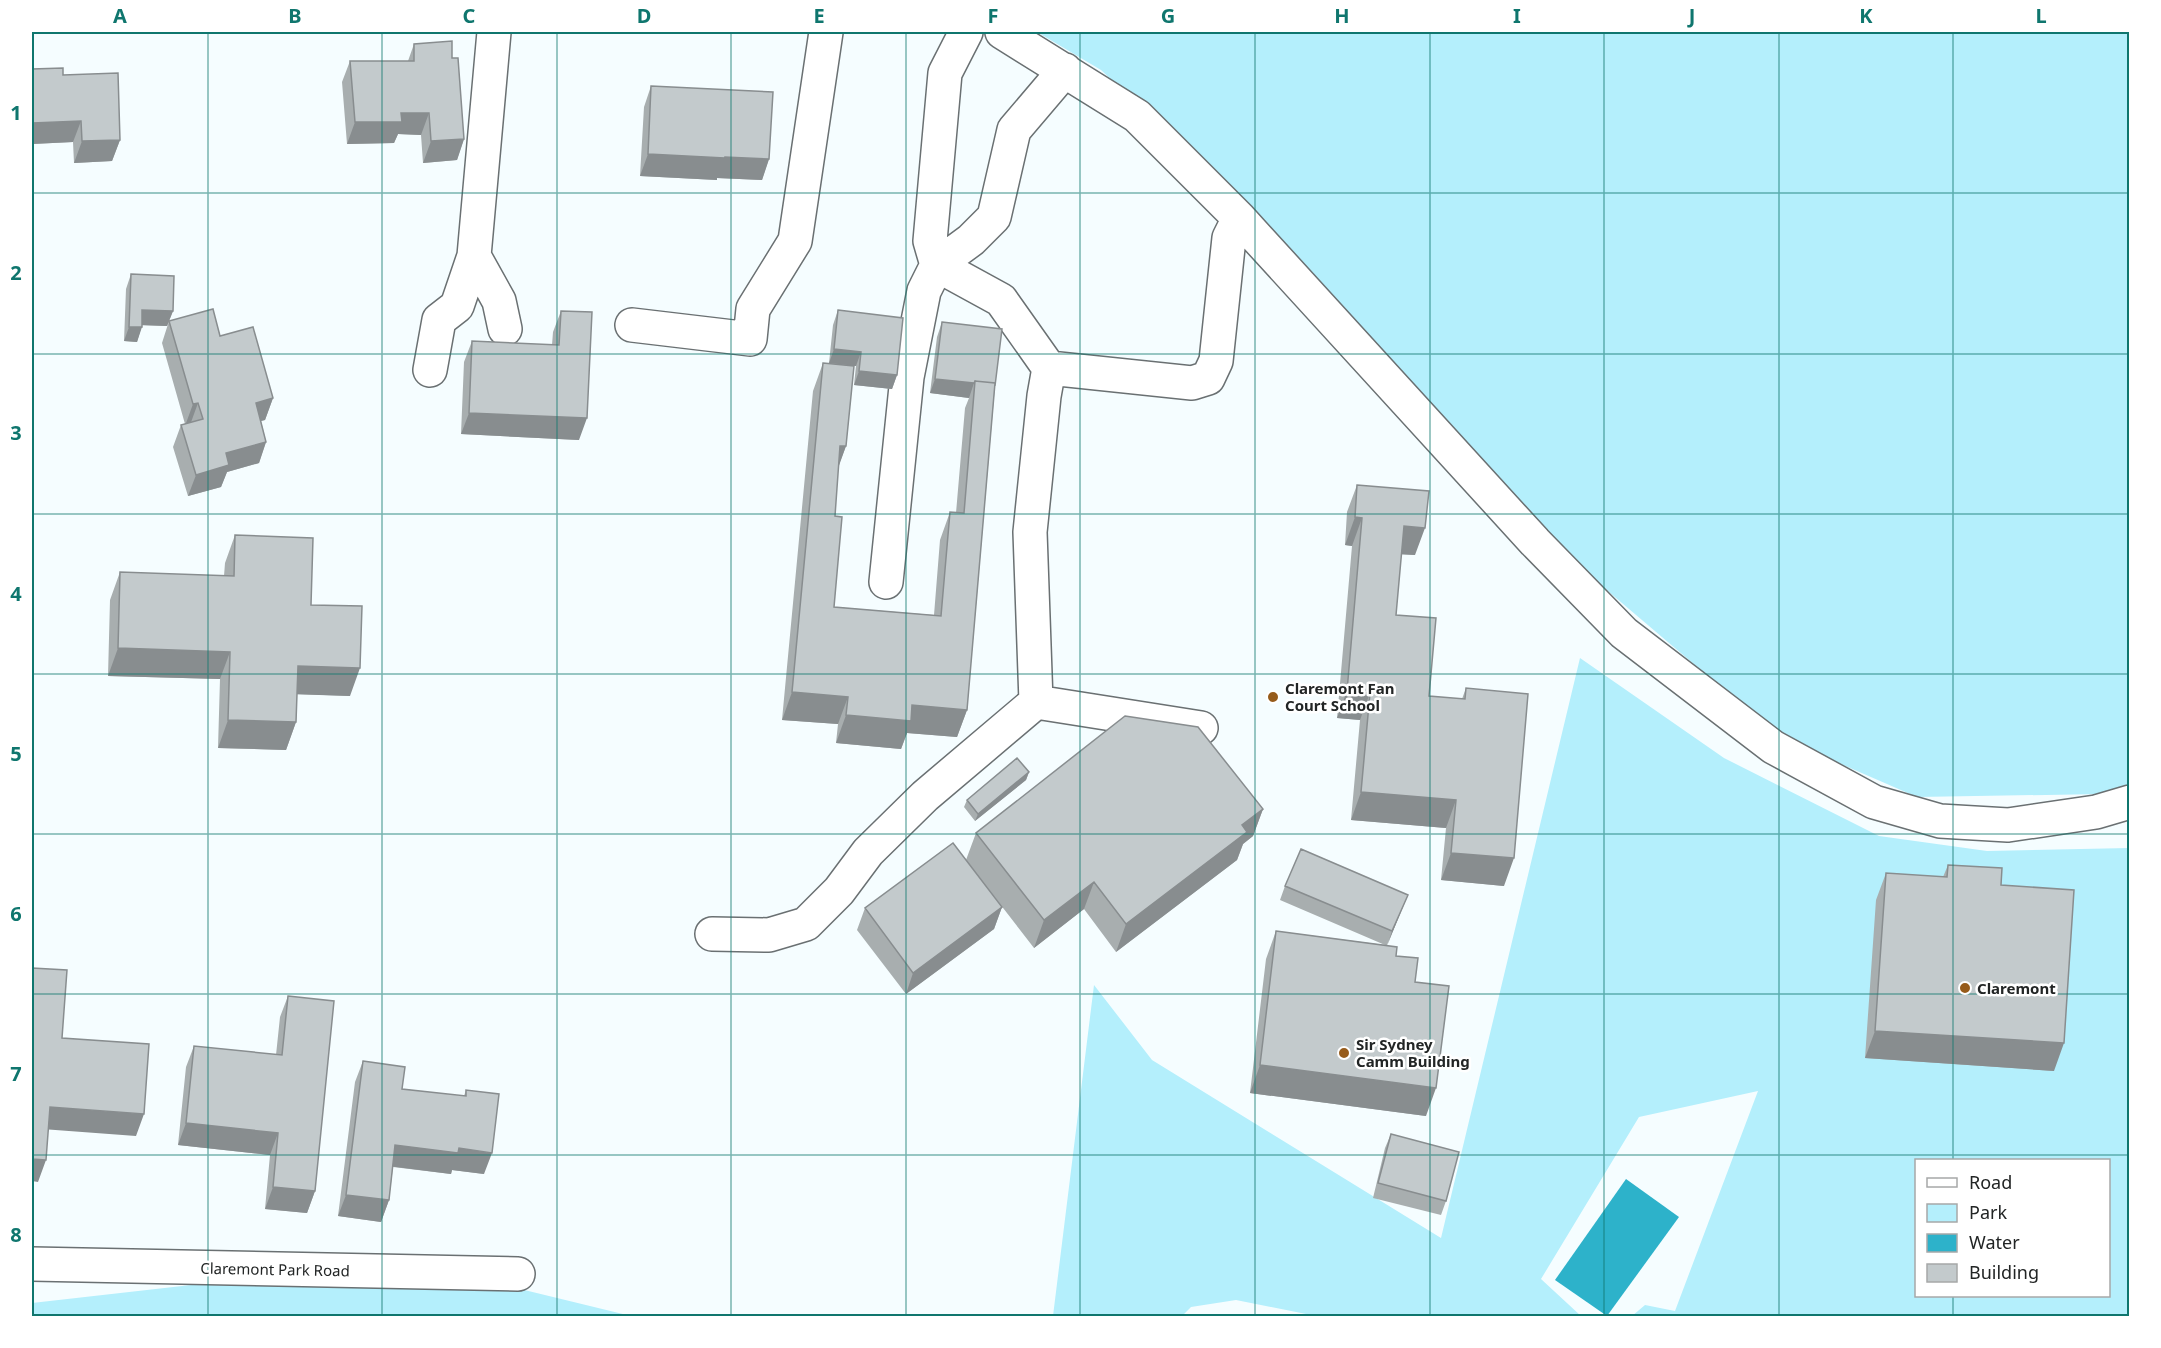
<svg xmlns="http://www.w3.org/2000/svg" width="2161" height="1348" viewBox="0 0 2161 1348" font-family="'Noto Sans',sans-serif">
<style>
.green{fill:#b4effc;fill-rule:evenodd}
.water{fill:#2db2ca}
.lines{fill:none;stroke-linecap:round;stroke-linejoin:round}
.minor-casing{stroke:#6a7072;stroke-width:36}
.minor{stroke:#fff;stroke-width:33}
.wall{fill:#a8aeaf}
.shaded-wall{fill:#888d8f}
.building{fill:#c3cacc;stroke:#888d8f;stroke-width:1.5}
.grid{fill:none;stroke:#0f766e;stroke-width:1.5;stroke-opacity:0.55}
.poi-dot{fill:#965b1a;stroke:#fff;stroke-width:2}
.labels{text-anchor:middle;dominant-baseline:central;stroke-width:5;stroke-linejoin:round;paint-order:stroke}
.poi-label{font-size:15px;font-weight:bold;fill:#222525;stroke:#fff;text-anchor:start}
.street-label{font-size:15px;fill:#222525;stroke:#fff}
.neatline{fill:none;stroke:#0f766e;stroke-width:2}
.grid-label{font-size:20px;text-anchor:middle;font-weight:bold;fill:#0f766e}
</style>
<rect width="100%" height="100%" fill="#f5fdff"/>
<path class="green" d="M1037,32H2129V784L2102,794L1917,797L1781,738L1576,564L1266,225L1101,70Z
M1580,658L1724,758L1879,836L1987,851L2129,848V1316H1632L1645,1305L1675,1311L1758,1091L1639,1117L1541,1279L1581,1316H1316L1236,1300L1191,1307L1182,1316H1053L1094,985L1152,1060L1441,1238ZM1916,1160H2108V1296H1916Z
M191,1285L512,1287L631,1316H32V1303Z"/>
<path class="water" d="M1626,1179L1679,1217L1607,1316L1555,1280Z"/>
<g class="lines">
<g class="minor-casing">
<path id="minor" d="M966,32L945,73L930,241L937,265L1001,300L1049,368L1044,396L1030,532L1036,702L1201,728
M1002,32L1137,116L1239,218L1535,542L1624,633L1773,747L1874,802L1940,821L2008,825L2096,812L2130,802
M474,256L499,301L505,329
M632,325L750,339L753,309L795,241L826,32
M1049,368L1192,383L1208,378L1216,361L1229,238L1239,218
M430,370L439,320L457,306L474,256L494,32
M886,582L907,377L924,291L937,265L971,240L994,217L1014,130L1065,70
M712,934L769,935L806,924L839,891L868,852L925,796L1036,702
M32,1264L518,1274"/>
</g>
<use href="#minor" class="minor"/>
</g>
<path class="wall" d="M414,44L452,58L464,139L457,160L423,163L421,135L398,134L394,143L347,144L342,82L350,61H408Z
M32,69L63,75L120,140L112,161L74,163L73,142L32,144Z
M651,86L769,159L762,180L717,178V180L640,176L644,107Z
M131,274L173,311L167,326L142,325L137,342L124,341L126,289Z
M838,310L897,375L892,389L854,385L856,366H854L846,446L838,467L835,516L834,607L934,615L940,540L950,512L956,513L965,408L969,398L930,393L937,337L942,322L995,386L967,710L957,737L907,733L901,749L836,743L838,724L782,720L813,391L823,363H829L833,325Z
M561,311L579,440L461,434L464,362L472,341L552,345L553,332Z
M169,321L220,336L273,398L265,420L261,421L266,442L259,463L227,472L221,487L188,496L173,447L181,425L185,424L162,343Z
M1357,485L1415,555L1401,554L1396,615L1429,696L1462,699L1466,688L1504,886L1441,880L1446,828L1351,820L1360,720L1337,718L1352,546L1345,545L1347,512Z
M235,535L311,605L350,696L297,694L296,722L286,750L218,748L220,679L108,676L110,600L120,572L224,576L225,563Z
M1029,772L1026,780L975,821L964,807L967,800Z
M1263,809L1253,836L1243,844L1237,860L1116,952L1084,909L1034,948L969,864L1002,907L994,929L906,994L857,930L865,908L966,860L976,833Z
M1948,865L2001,885L2054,1071L1865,1058L1876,900L1886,873L1943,877Z
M1285,886L1408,895L1387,945L1415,982L1426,1116L1250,1093L1266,959L1276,931L1385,945L1280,900Z
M288,996L315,1191L307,1213L265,1209L270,1155L178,1145L186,1067L194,1046L276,1055L280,1017Z
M363,1061L402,1089L464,1096L466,1090L484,1174L452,1170L451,1174L393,1167L389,1200L381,1222L338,1216L355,1082Z
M1391,1134L1446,1201L1441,1215L1373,1198L1385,1148Z"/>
<path class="shaded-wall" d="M401,113H429L421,135L398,134L394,143L347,144L355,122Z
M81,121L73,142L32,144V123Z
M464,139L457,160L423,163L431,141Z
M120,140L112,161L74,163L82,141Z
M648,154L725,157L769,159L762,180L717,178V180L640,176Z
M142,310L173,311L167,326L137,325Z
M129,327H142L137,342L124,341Z
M834,349L861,352L856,366L829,363Z
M859,371L897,375L892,389L854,385Z
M935,379L974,383L969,398L930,393Z
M273,398L265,420L248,424L256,403Z
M198,403L190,425L185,426L193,404Z
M469,413L587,418L579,440L461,434Z
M266,442L259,463L227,472L221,487L188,496L196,475L226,453Z
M840,446H846L836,474Z
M1355,517L1362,518L1352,546L1345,545Z
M1404,526L1425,528L1415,555L1394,554Z
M118,648L230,652L220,679L108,676Z
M298,666L360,668L350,696L288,694Z
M1347,691L1370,693L1360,720L1337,718Z
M792,692L848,697L838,724L782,720Z
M912,705L967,710L957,737L907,733L901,749L836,743L846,715Z
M228,720L296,722L286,750L218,748Z
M1029,772L1026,780L975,821L978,814Z
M1361,792L1456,800L1446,828L1351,820Z
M1263,809L1253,836L1243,844L1237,860L1116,952L1126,924L1242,825Z
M1451,853L1514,858L1504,886L1441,880Z
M1094,882L1084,909L1034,948L1044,920Z
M1408,895L1402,909L1387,946L1392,931Z
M1002,907L994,929L906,994L913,973Z
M1875,1031L2064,1043L2054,1071L1865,1058Z
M1260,1065L1436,1088L1426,1116L1250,1093Z
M50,1107L144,1114L136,1136L42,1129Z
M186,1123L278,1133L270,1155L178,1145Z
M395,1145L459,1148L492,1153L484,1174L452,1170L451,1174L388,1166Z
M32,1159L46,1160L38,1182L32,1181Z
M273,1187L315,1191L307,1213L265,1209Z
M346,1195L389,1200L381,1222L338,1216Z"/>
<path class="building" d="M452,41V58H458L464,139L431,141L429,113H401L402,122H355L350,61H414V44Z
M63,68V75L118,73L120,140L82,141L81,121L32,123V69Z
M651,86L773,92L769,159L725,157V158L648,154Z
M131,274L174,276L173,311L142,310V327H129Z
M213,309L220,336L253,327L273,398L256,403L266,442L226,453L229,465L196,475L181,425L203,419L198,403L193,404L169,321Z
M838,310L903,318L897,375L859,371L861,352L834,349Z
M561,311L592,312L587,418L469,413L472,341L559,345Z
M942,322L1002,329L995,386V383L975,381L974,383L935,379Z
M823,363L854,366L846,446H840L835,516L842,517L834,607L941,616L950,512L964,513L975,381L995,383L967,710L912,705L911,721L846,715L848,697L792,692Z
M1357,485L1429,491L1425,528L1404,526L1396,615L1436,618L1429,696L1465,699L1466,688L1528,694L1514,858L1451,853L1456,800L1361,792L1370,693L1347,691L1362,518L1355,517Z
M235,535L313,538L311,605L362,606L360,668L298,666L296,722L228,720L230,652L118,648L120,572L234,576Z
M1125,716L1198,727L1263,809L1242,825L1247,832L1126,924L1094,882L1044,920L976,833Z
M1017,758L1029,772L978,814L967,800Z
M953,843L1002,907L913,973L865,908Z
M1301,849L1408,895L1392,931L1285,886Z
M1948,865L2002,868L2001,885L2074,890L2064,1043L1875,1031L1886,873L1947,877Z
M1276,931L1397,947L1396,956L1418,958L1415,982L1449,986L1436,1088L1260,1065Z
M32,968L67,970L62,1038L149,1044L144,1114L50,1107L46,1160L32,1159Z
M288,996L334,1001L315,1191L273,1187L278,1133L186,1123L194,1046L282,1055Z
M363,1061L405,1067L402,1089L466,1096V1090L499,1094L492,1153L459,1148L458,1153L395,1145L389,1200L346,1195Z
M1391,1134L1459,1152L1446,1201L1378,1183Z"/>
<path class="grid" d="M208,32V1316M382,32V1316M557,32V1316M731,32V1316M906,32V1316M1080,32V1316M1255,32V1316M1430,32V1316M1604,32V1316M1779,32V1316M1953,32V1160M32,193H2130M32,354H2130M32,514H2130M32,674H2130M32,834H2130M32,994H2130M32,1155H2130M1953,1296V1316"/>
<g class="poi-dot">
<circle cx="1273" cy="697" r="6"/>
<circle cx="1965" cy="988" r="6"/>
<circle cx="1344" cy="1053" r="6"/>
</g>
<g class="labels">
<g class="poi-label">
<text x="1285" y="688">Claremont Fan<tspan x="1285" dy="17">Court School</tspan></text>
<text x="1977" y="988">Claremont</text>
<text x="1356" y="1044">Sir Sydney<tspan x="1356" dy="17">Camm Building</tspan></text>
</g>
<g class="street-label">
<text transform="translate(275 1269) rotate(1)">Claremont Park Road</text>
</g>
</g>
<rect width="2161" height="1348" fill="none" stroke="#ffffff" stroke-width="66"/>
<rect x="1915" y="1159" width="195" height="138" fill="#ffffff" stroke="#a7a8a8" stroke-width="1.5"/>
<rect x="1927" y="1178" width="30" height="9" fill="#ffffff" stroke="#a7a8a8" stroke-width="1.5"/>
<text x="1969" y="1189" font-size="18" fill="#222525">Road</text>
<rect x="1927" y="1204" width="30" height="18" fill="#b4effc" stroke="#a7a8a8" stroke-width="1.5"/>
<text x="1969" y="1219" font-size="18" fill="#222525">Park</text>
<rect x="1927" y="1234" width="30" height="18" fill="#2db2ca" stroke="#a7a8a8" stroke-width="1.5"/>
<text x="1969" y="1249" font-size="18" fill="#222525">Water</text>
<rect x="1927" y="1264" width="30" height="18" fill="#c3cacc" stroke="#a7a8a8" stroke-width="1.5"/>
<text x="1969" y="1279" font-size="18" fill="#222525">Building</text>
<rect x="33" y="33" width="2095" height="1282" class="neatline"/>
<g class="grid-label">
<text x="120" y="23">A</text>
<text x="295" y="23">B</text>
<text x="469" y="23">C</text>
<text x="644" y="23">D</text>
<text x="819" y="23">E</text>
<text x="993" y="23">F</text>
<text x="1168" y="23">G</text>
<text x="1342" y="23">H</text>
<text x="1517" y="23">I</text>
<text x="1692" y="23">J</text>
<text x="1866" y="23">K</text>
<text x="2041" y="23">L</text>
<text x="16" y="120">1</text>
<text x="16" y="280">2</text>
<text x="16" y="440">3</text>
<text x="16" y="601">4</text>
<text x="16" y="761">5</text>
<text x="16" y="921">6</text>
<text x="16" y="1081">7</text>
<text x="16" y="1242">8</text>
</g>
</svg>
